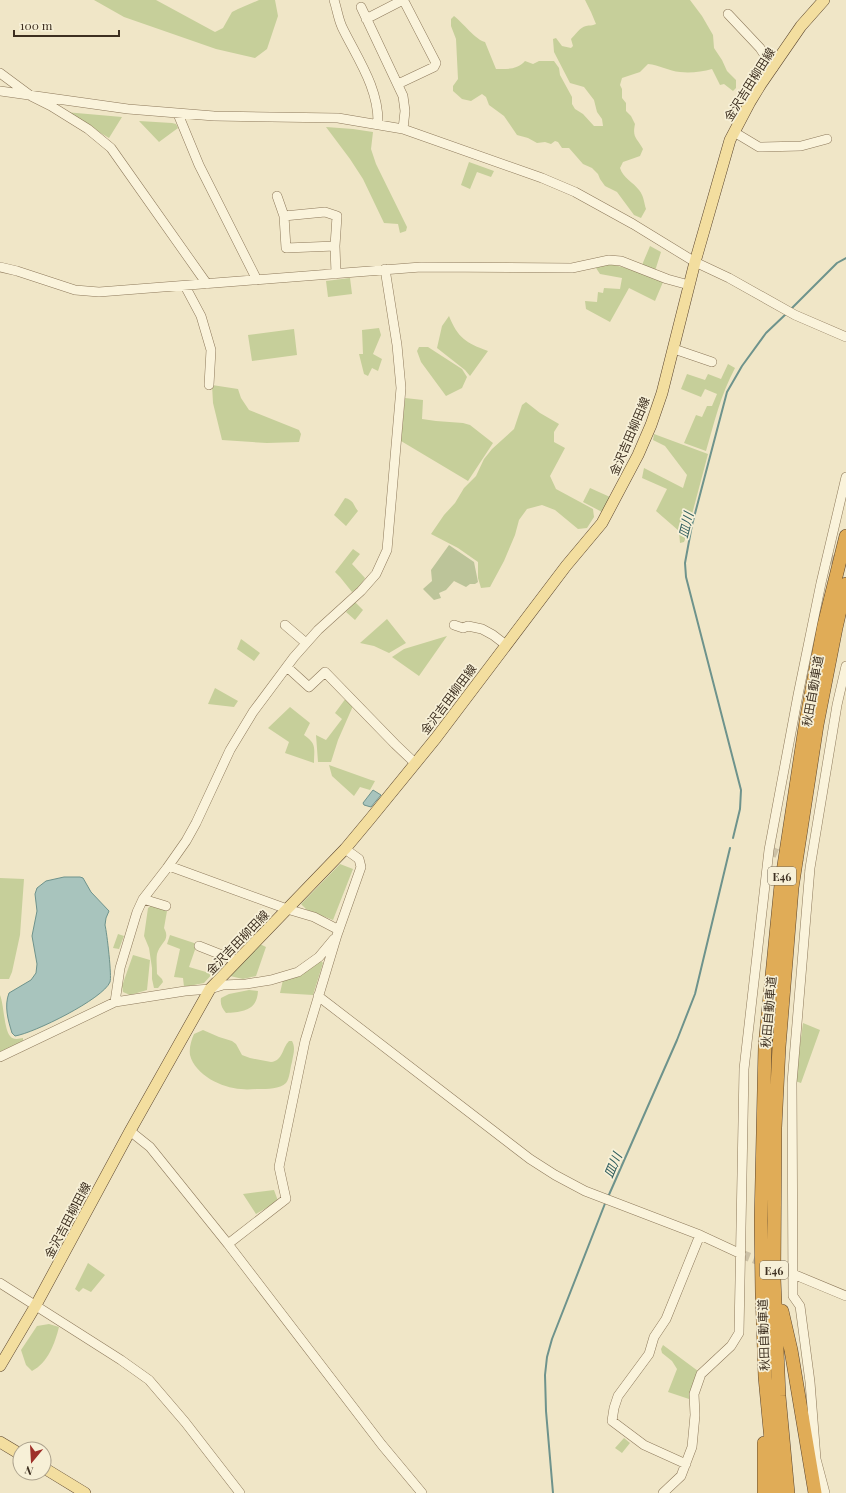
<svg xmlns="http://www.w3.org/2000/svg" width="846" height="1493" viewBox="0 0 846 1493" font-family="'Playfair Display','Noto Sans JP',serif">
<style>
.green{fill:#c6cf9a}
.cemetery{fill:#bcc499}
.water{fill:#a8c4bd;stroke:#6e938c}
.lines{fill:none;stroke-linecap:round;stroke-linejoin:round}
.stream{stroke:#6e938c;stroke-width:2}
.minor-tunnel{stroke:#ccc1a6;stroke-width:9;stroke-dasharray:9 4.5;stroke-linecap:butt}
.minor-casing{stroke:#8d795b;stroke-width:10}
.major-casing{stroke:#5b4630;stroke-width:12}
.highway-casing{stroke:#5b4630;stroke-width:14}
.minor{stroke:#faf3db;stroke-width:9}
.major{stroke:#f3de9f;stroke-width:11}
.highway{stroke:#e0ac57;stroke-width:13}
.labels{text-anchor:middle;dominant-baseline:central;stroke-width:3.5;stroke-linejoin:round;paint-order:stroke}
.shield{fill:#f7f0d7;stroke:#756957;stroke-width:1}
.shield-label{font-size:11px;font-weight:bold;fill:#3d2f20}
.street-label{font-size:12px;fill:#3d2f20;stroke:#f7f0d7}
.water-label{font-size:13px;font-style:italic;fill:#2f5d5d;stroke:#f7f0d7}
</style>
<rect width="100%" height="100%" fill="#f0e6c7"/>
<path class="green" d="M94,0H156L215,32L223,28L232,12L238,9L259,0H275L278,16L267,49L255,58L216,49L124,17Z
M585,0H690L702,16L713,35L714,48L722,60L727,71L736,80V88L733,91L724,84L720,85L712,69C702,72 690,73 680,72C669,71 659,65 648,64L640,72L622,78L620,85L622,89V98L626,103V111L631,116L635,124C632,138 637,138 643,149L640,156L623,162L620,168C623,178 633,182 639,190C644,196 644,203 646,209L641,218L634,215L617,192L605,186L600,179L598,174L592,168L583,164L569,148H562L558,142L555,141L551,144L545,142L537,143L528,138L517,135L504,116L489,105L486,97L482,94L471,101L462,99L453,91V86L458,79L456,39L451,26V19L454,16C462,22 477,41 485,42L496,69C507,69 517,70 525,61L533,64L539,61H554L559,68L560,75L572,97V104L575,109L583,114L594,126H603L602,119L597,112L594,100L584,87L570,83L554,52L553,39L556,38L562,46L571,48L573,46L571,39C575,35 580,27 586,26C590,25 592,26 596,24L591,12Z
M65,112L122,117L109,138Z
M139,121L172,123L176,124L178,128L159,142Z
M326,127L353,129L373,132L371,149L376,164L407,227L406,231L400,233L398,224L384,223L363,179L350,159Z
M469,162L494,171L491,177L477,172L470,189L461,185Z
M650,246L661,252L655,271L642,265Z
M607,264C626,266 644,275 663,282L655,301L629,288L610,322L586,309L585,301L597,302L598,292L603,293L604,288L620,289L622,278L600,274L596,268Z
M350,278L352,294L328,297L326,281Z
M449,316C458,338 466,343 488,351L470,376L465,370L437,348L442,326Z
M379,328L381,335L373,354L382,359L378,371L372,368L368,376L364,374L359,354H363L362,330Z
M294,329L297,355L252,361L248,335Z
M419,347H428L462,369L467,377L462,388L446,396L421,362L417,351Z
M728,364L735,368C721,394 714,423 706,451L684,443L696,415L702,417L707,406H712L717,394L705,389L701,397L681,389L687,374L705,380L708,374L721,379Z
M212,385L238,389L241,398L249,410L299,430L301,434L299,442L267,443L222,440L213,403Z
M405,398L423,400L422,419L436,421L463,423L470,425L493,443L468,481L401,441Z
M526,402L540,413L559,424L554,432V442L565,448L550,476L556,489L593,509L594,517L587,528L578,529L555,510L542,505L527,509L519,520L515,535L504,561L490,587L481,588L478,578V562L458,548L431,534L444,515L455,503L464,488L476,476L484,459L492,449L514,429L522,405Z
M654,434L708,454L686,537L684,542L680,543L679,531L656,511L667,489L642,478L644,468L683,488L687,475L665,446L653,440Z
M590,488L610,497L602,512L583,502Z
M345,498C354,500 353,505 358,511L346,526L334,515Z
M353,549L360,554L352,564L365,578L361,585L352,592L340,577L335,572Z
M355,602L363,610L355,620L346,612Z
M387,619L406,643L389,653L374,646L360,643Z
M447,636L419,676L392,657L404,649Z
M241,639L260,653L254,661L237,649Z
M215,688L238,701L234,707L208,704Z
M346,698L353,706L338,740L331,762H318L316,735L326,740L342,719L335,713Z
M290,707L310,723L304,735C317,744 314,748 314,763L285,753L289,742L268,728Z
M329,765L371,780L375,781L370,790L360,787L354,796L332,776Z
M340,864L353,869L333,920L307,910L301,904Z
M0,878L24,879L20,935L12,972L9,979H0Z
M152,905L163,908L167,911L164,928C171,941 160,942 157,954C156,960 157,967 157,974L162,979L163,982L158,988H154L152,979V968L149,948L144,936L148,908Z
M118,934L124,936L119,949L113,948Z
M170,935L197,944L189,967L206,972L215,967L222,959L224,961L204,983L184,987L183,978L174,977L180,949L167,944Z
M260,944L266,947L256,976L243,979L230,976Z
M133,955L150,960L147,990L130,995L123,992L122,986Z
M321,961L323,963L313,995L280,993L283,980Z
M249,990L258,991C257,1011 242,1012 226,1013C222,1008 220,1004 221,998L229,994Z
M0,995C4,1005 4,1029 10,1036C13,1040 18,1039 23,1038V1041L0,1052Z
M803,1023L820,1030L801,1083L795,1081Z
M203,1030L219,1037L232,1041L236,1044L242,1055L250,1058L271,1062C283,1061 282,1048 289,1041H292C296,1048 293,1055 292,1062C290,1068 290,1078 286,1083C280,1089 267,1089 259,1089C253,1089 247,1090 241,1089C222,1088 195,1075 190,1055C189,1048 191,1041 194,1034Z
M274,1190L278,1201L256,1214L243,1194Z
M88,1263L105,1275L91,1292L83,1288L79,1292L75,1289Z
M49,1324L59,1327C55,1343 48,1363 32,1371L26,1365L21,1350L37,1326Z
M663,1345L698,1371L689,1399L668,1392L677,1369L672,1361L662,1353L661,1349Z
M624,1438L630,1443L622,1453L615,1448Z"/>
<path class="cemetery" d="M449,545L474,562L478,582L475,584H470L466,587L454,581L446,590L439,593L441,598L434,600L423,589L432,581L431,570Z"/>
<path class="water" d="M373,790L381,795L371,807L364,805L363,803Z
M64,877H80L83,878L91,892L109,911L106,918L105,925C107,933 112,977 110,982C103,999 34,1033 15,1036L12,1033C8,1020 4,1006 9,993L31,980L36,973L37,964L32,936L37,911L35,894L37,888L46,881Z"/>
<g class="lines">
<path class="stream" d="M790,310L837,263L846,258
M733,838L740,809L741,790L686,577L685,563L692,525L727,392L742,366L766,333L787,313
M608,1197L677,1040L695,994L730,848
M553,1493L546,1411L545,1375L547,1357L552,1339L606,1201"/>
<path class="minor-tunnel" d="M828,558L846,565
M769,850L810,868
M741,1254L793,1274"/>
<g class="minor-casing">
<path id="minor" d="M334,0C337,9 338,18 342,27C357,58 379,88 378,124
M361,7L403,96L405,111L403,129
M728,14L760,48L773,68
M366,19L401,1L405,3L436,63L434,67L398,84
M0,73L31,96L51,106L88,129L111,148L207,284
M0,91L128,109L214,116L338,118L403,129L542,178L575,192L633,224L695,262L729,278L795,315L846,337
M178,114L199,165L257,280
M734,132L759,147L801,146L827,139
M277,196L284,216L286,248L335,246
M284,216L325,212L337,216L335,246L336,274
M0,267L17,271L75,290L99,292L421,267L572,268L609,260L621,261L667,279L689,285
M185,286L201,316L211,350L209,385
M674,349L712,362
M285,625L306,643
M454,625L463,628L468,626L482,629L493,635L506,645
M287,667L309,687L325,672L395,744L415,763
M169,866L287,909L314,917L339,930
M143,899L166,906
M199,946L237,961
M318,996L530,1159L555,1175L585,1191L700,1235L741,1254
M115,1002L120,968L137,912L143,899L167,868L186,841L196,823L230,750L253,712L294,657L318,630L361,591L376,574L387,550L401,388L397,345L385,269
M0,1057L115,1002L185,991L210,989L223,985L246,984L271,980L298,972L319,957L334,939
M130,1131L150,1147L228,1244L382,1445L422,1493
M228,1244L286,1199L279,1167L305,1041L337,935L361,867L359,859L345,849
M793,1274L846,1296
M0,1283L121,1360L149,1380L185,1422L240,1493
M686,1464L644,1445L612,1421L614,1408L618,1396L649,1354L654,1337L666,1319L700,1235
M663,1493L681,1476L692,1447L695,1415L694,1394L701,1374L731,1346L739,1333L744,1069L769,850L798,695L821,583L846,477
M825,1493L816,1459L810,1382L800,1306L793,1296L792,1083L810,868L837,705L846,666"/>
</g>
<g class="major-casing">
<path id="major" d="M0,1366L36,1305L130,1131L210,989L345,849L370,819L436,738L566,566L602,523L638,455L651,425L662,393L695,262L730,140L750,102L761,84L801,26L824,0
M0,1442L20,1454
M44,1468L85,1493"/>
</g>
<g class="highway-casing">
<path id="highway" d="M782,1311L791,1350L815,1493
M764,1443V1493
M776,1493L765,1377L762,1293L761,1221L765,1046L781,885L806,721L824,625L846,536
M788,1493L779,1396L774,1278L775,1128L779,1047L792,888L817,725L836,628L846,584"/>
</g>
<use href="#minor" class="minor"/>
<use href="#major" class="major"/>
<use href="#highway" class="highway"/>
</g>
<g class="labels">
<g class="shield">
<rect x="768" y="867" width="28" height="18" rx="3"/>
<rect x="760" y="1261" width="28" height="18" rx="3"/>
</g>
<g class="shield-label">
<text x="782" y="876">E46</text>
<text x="774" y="1270">E46</text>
</g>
<g class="street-label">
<text transform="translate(749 84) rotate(-58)">金沢吉田柳田線</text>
<text transform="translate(629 436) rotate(-67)">金沢吉田柳田線</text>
<text transform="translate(812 691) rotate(-80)">秋田自動車道</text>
<text transform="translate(448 699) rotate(-53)">金沢吉田柳田線</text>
<text transform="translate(237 942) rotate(-46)">金沢吉田柳田線</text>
<text transform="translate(768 1012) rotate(-85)">秋田自動車道</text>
<text transform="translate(67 1220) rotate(-62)">金沢吉田柳田線</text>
<text transform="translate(763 1335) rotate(-92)">秋田自動車道</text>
</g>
<g class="water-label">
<text transform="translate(685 525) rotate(-76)">皿川</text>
<text transform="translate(612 1165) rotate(-67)">皿川</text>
</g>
</g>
<g transform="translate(32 1461) rotate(198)"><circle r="19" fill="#f7f0d7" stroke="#ada38e"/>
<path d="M0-3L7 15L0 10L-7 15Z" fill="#9e3029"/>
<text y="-6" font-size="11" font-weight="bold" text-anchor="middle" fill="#3d2f20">N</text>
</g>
<path d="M14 30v6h105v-6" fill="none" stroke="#3d2f20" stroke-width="2"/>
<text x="20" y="30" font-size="12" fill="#3d2f20" stroke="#f7f0d7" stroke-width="3" paint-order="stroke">100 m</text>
</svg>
